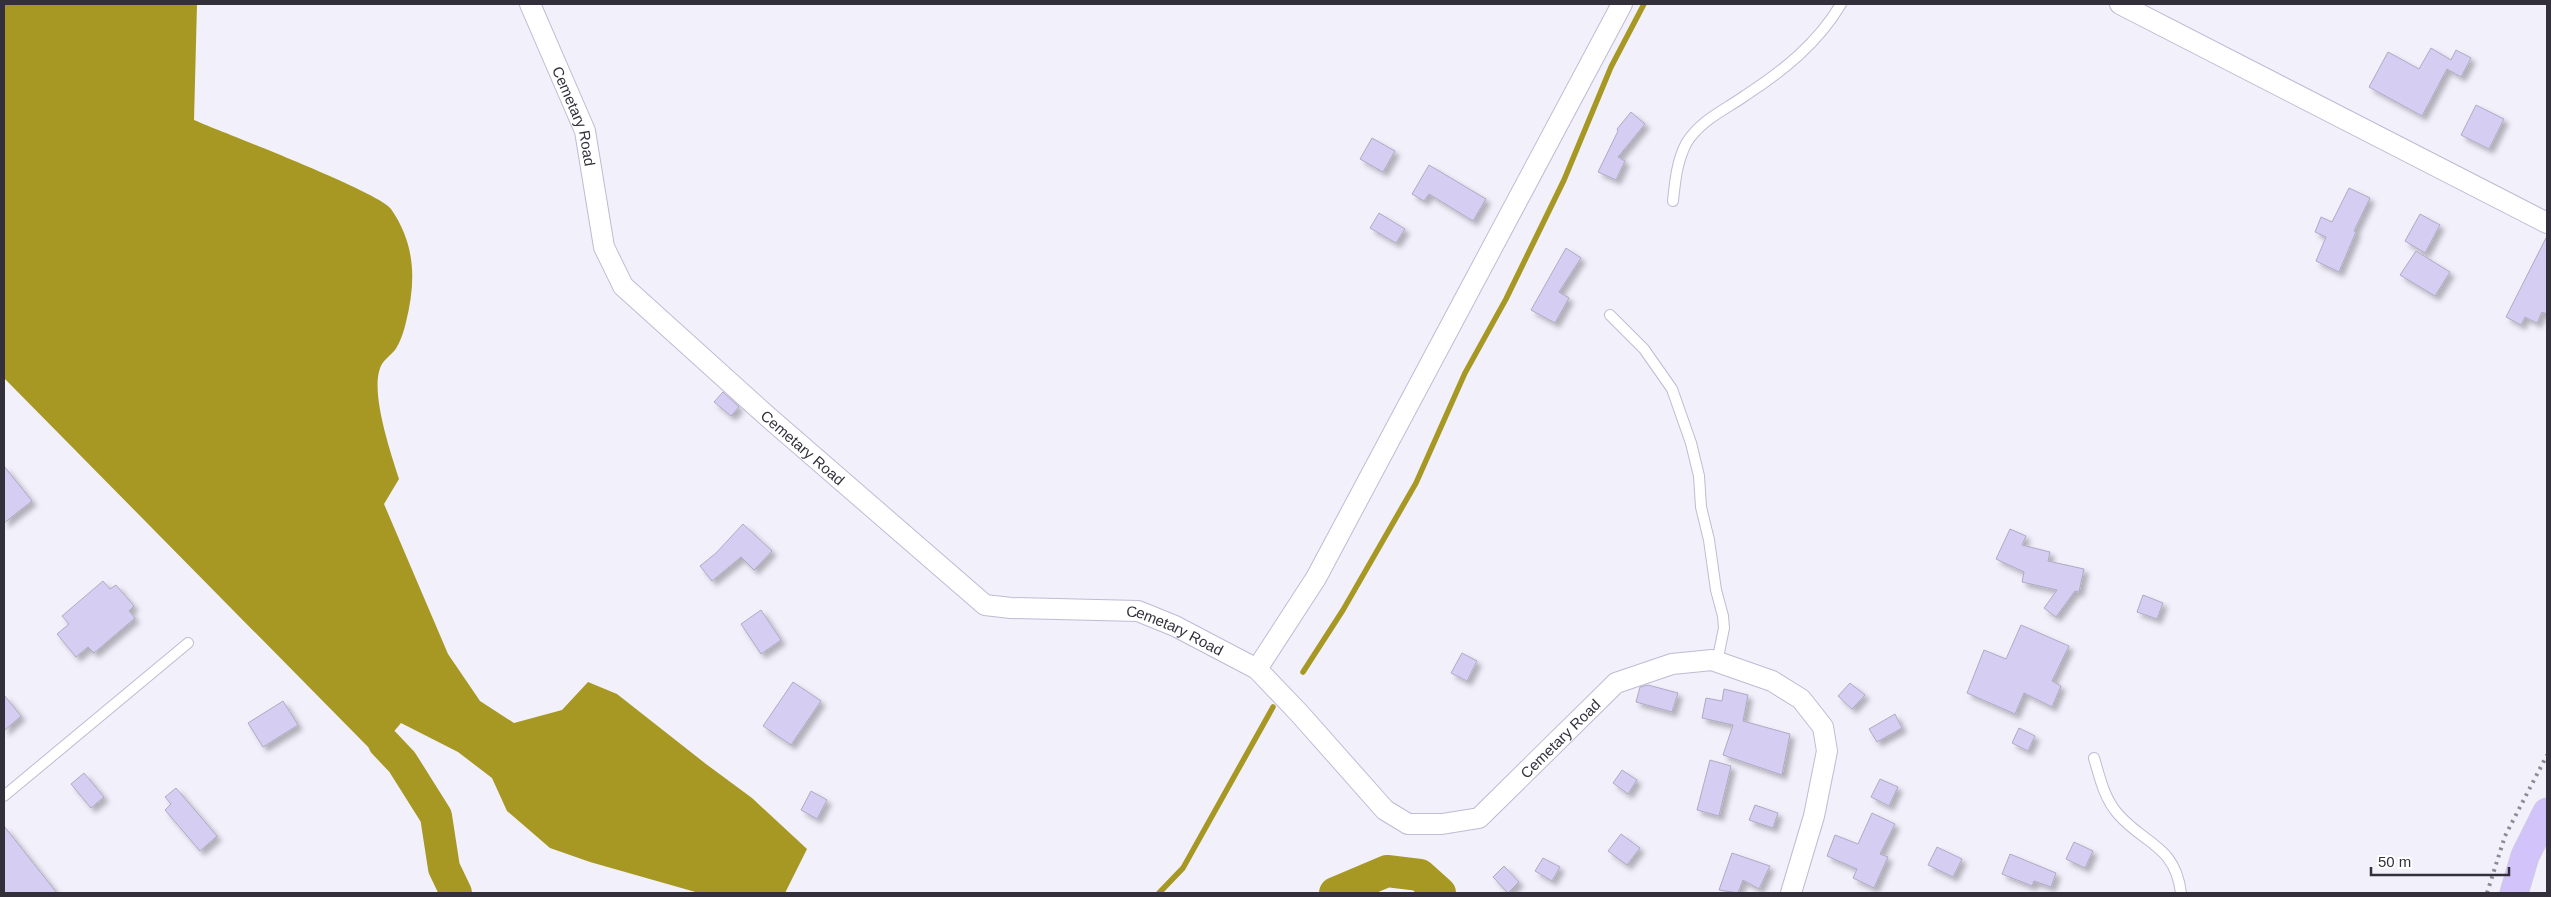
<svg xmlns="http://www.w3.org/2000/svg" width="2551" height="897" viewBox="0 0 2551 897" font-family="Arial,sans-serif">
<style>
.water{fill:#a69823}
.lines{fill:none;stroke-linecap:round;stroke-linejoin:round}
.stream{stroke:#a69823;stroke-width:5.5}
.river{stroke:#a69823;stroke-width:32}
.building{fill:#d5cdf2;stroke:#afa9c3;filter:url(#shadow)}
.service-casing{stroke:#c0bad4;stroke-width:12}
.minor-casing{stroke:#c0bad4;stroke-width:22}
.trunk-casing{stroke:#cecdd0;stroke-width:29}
.service{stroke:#fff;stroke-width:10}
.minor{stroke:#fff;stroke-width:20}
.trunk{stroke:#d2c4fa;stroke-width:28}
.rail{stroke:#8c8a95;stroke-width:4;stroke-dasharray:2.5 5;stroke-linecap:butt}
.labels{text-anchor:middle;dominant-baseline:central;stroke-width:4.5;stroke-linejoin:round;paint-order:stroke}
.street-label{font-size:15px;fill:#33303b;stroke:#fff}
</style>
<defs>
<filter id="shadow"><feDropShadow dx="4.5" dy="4.5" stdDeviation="2.5" flood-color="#0004"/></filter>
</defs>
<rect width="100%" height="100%" fill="#f2f0fb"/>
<path class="water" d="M4,4H197L194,120C224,133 379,192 391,209C416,245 416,282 406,322C404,331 400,343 395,350C391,355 385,359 382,364C368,388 391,453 399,479L384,504L448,654L480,701L514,723L562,710L588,682L617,694L706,764L752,798L807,849L785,893H699L590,862L550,848L507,811L492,778L458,752L401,723L375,754L4,378Z"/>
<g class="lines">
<path class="stream" d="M1303,672L1343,610L1416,483L1465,373L1506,299L1564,180L1611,67L1644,4
M1159,893L1183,868L1273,707"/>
<path class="river" d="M384,743L402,762L436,816L444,868L456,893
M1335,893L1387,871L1420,875L1440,893"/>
</g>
<path class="building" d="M2431,48L2451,60L2456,50L2471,58L2461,77L2447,69L2422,116L2369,87L2388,52L2419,69Z
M2476,105L2504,119L2489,149L2461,135Z
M1631,112L1645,124L1618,157L1625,161L1616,180L1598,172L1618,131L1617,129Z
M1372,138L1395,151L1383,172L1360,159Z
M1429,165L1486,199L1473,221L1429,194L1424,201L1412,194Z
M2349,188L2370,198L2354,231L2356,232L2339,272L2316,261L2326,237L2315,232L2321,217L2332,222Z
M1379,213L1405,229L1396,243L1370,228Z
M2420,214L2440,225L2425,253L2405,241Z
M2547,236V314L2542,312L2537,323L2525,317L2521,325L2506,317Z
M1566,248L1581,258L1559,292L1569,298L1555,323L1531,310Z
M2416,251L2450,272L2435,296L2400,275Z
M723,392L739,407L731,416L714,402Z
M4,466L32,501L4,523Z
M743,524L772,551L754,570L741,557L712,581L700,566L716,553Z
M2010,529L2026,536L2022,545L2050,552L2048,561L2084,569L2079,592L2075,591L2056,617L2044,608L2057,590L2022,582L2024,572L1996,559Z
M103,581L110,589L116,585L134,606L129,611L135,618L94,653L88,647L76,657L57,634L69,624L62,616Z
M2143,595L2163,603L2157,619L2137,612Z
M761,610L781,640L761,654L741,624Z
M2021,625L2069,646L2052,681L2061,686L2052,707L2024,693L2015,714L1967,693L1984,650L2006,659Z
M1462,653L1477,661L1467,681L1451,673Z
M793,682L821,701L791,745L763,726Z
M1850,683L1865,695L1852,709L1838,696Z
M1648,685L1678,693L1672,712L1636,702L1640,687Z
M1724,689L1748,695L1743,721L1790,734L1782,775L1723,755L1733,725L1702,718L1706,698L1722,701Z
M4,695L21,716L4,731Z
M283,701L298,725L263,747L248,723Z
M1895,714L1902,728L1877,742L1869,729Z
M2019,728L2035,736L2028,751L2012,743Z
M1710,760L1731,766L1719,816L1697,810Z
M1622,770L1637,780L1628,794L1613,783Z
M84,773L104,797L91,808L71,784Z
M1880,779L1898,787L1889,806L1871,797Z
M176,788L217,836L200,851L165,810L171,804L165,797Z
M811,791L827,800L817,819L801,810Z
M1755,805L1778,813L1773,828L1749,820Z
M1872,813L1895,824L1880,854L1888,857L1874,888L1853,878L1857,869L1827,856L1835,835L1858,844Z
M4,826L57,893H4Z
M1621,834L1640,848L1627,865L1608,851Z
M2074,842L2093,851L2085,868L2066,859Z
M1937,847L1962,859L1953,877L1928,865Z
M1732,853L1770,866L1759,889L1743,880L1738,893L1719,890Z
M2010,854L2056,873L2051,887L2034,881L2032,886L2002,874Z
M1543,858L1560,867L1552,881L1535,871Z
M1504,866L1519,882L1508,893L1493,877Z"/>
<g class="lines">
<g class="service-casing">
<path id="service" d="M1673,201C1675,181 1677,160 1687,142C1702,119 1725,110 1746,95C1783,71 1818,43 1841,4
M1610,315L1644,349L1672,389L1691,443L1699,476L1701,507L1709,540L1716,590L1723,616L1724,628L1717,662
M2094,758C2100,778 2104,798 2118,814C2145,845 2175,845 2181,893
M4,796L188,643"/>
</g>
<g class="minor-casing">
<g id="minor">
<path id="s1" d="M530,4L585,131L604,247L623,286L767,416L985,605L1011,608L1138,611L1175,626L1257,669L1299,713L1385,810L1408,824H1442L1479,818L1616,683L1672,664L1712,660L1772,681L1801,699L1823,727L1827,751L1814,816L1791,893"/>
<path d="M2120,4L2547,223"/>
<path d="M1257,669L1316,578L1622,4"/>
</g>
</g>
<g class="trunk-casing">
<path id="trunk" d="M2514,893L2525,856L2547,812"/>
</g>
<use href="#service" class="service"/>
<use href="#minor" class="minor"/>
<use href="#trunk" class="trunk"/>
<path class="rail" d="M2487,893L2505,836L2547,755"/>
</g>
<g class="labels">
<g class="street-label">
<text stroke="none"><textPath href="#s1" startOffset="121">Cemetary Road</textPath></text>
<text stroke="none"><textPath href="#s1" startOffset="541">Cemetary Road</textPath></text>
<text stroke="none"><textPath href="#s1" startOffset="976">Cemetary Road</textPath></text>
<text stroke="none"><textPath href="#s1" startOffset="1470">Cemetary Road</textPath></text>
</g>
</g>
<rect width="2551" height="897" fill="none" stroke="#33303b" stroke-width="10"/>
<path d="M2371 867v8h138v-8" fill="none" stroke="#33303b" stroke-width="2.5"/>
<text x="2378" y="867" font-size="15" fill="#33303b" stroke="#ffffff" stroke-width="4" paint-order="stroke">50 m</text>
</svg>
